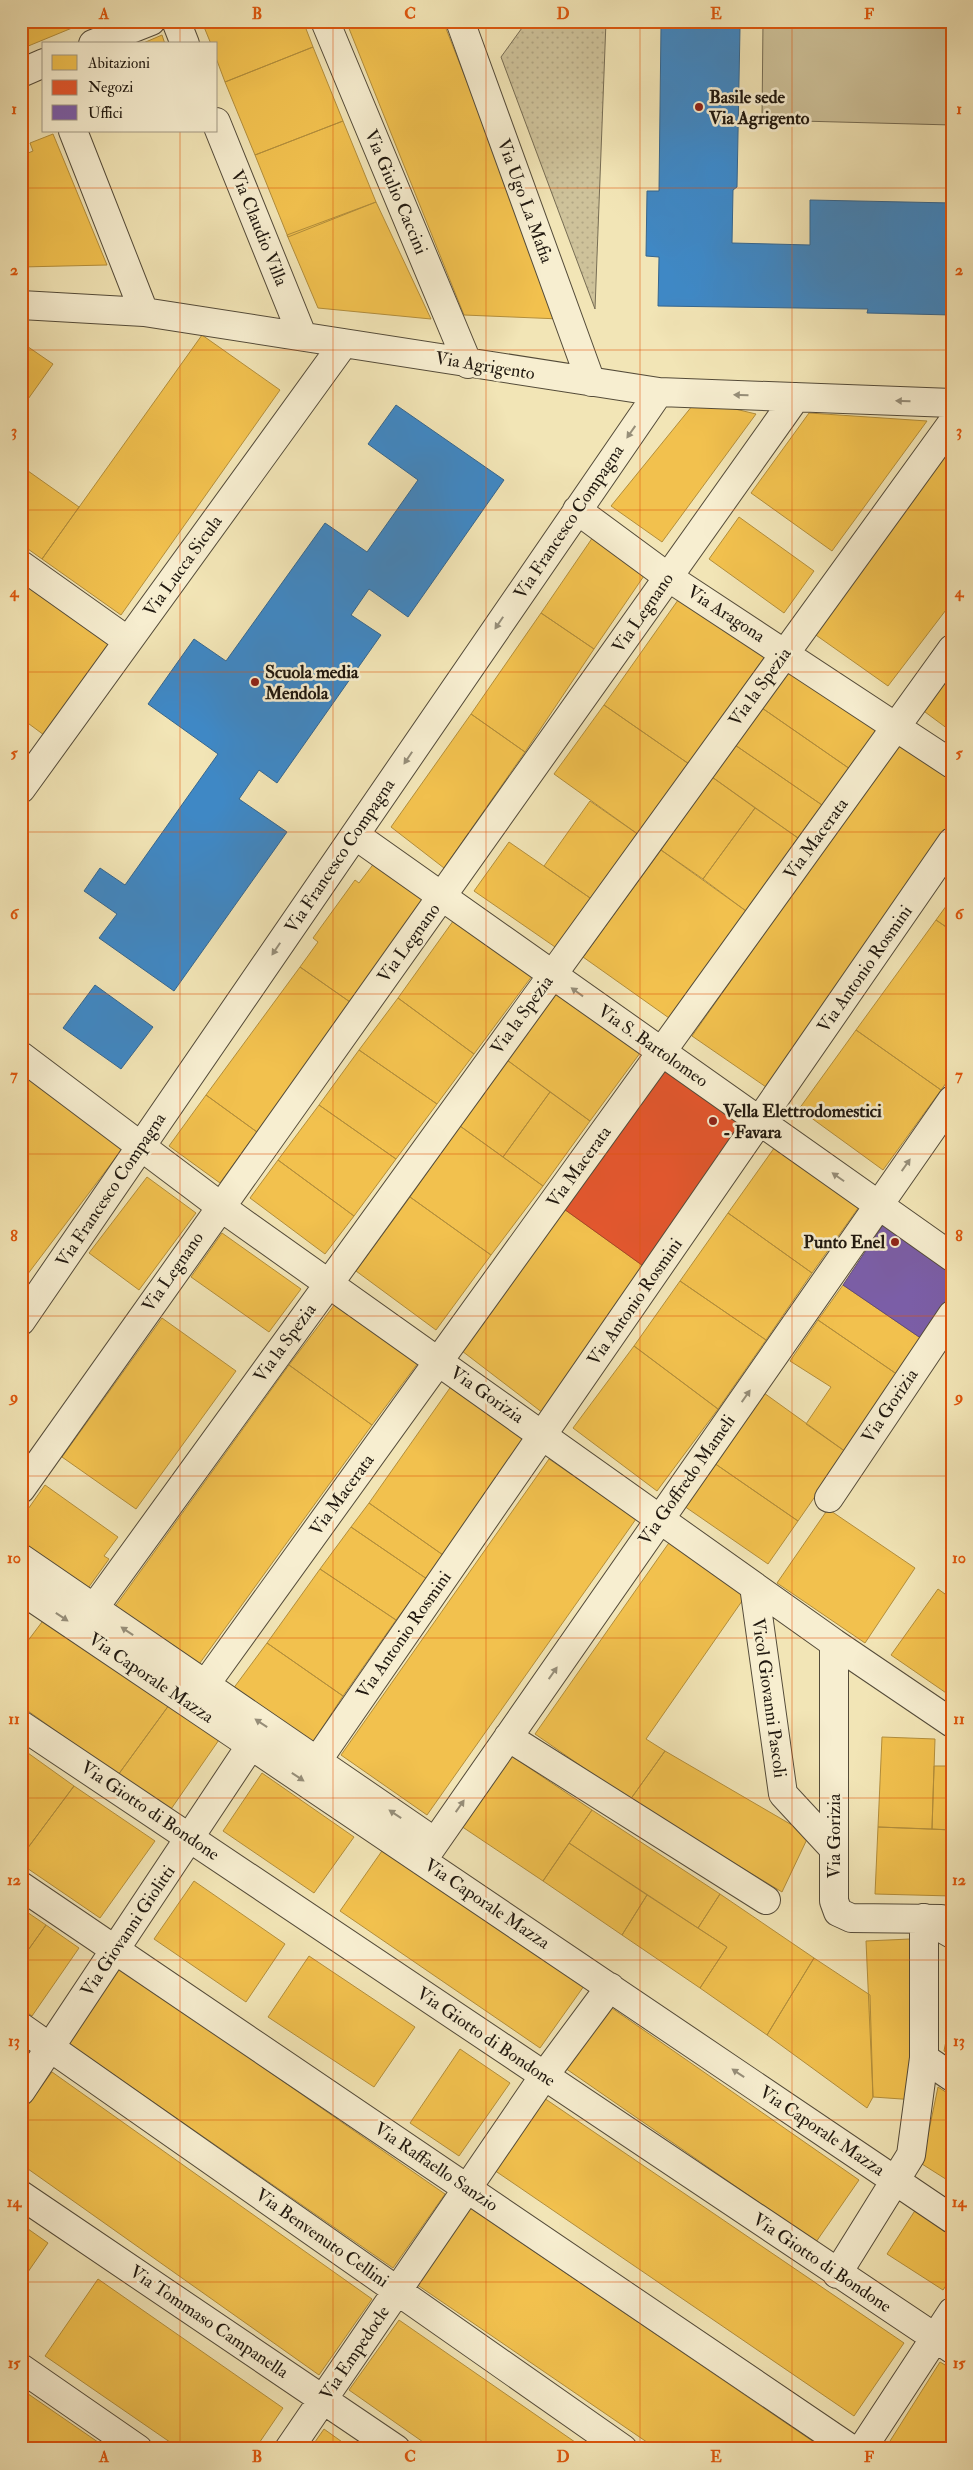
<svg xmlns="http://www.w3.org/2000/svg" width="973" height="2470" viewBox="0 0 973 2470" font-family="'IM FELL Double Pica',serif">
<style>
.grass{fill:#cec29a;stroke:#776d54}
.garden{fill:url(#garden-dots);stroke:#776d54}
.homes{fill:#f2c14e;stroke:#b38e3b}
.shops{fill:#e4572e;stroke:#a94425}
.offices{fill:#7b5ea7;stroke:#604979}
.schools{fill:#3f88c5;stroke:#36668e}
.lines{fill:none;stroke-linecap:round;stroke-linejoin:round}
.minor-casing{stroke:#544b39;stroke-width:30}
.minor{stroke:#f7eed0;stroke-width:28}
.oneway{fill:#968e79}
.grid{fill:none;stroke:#de560c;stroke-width:1;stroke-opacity:0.55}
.poi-dot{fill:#8f2418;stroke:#f7eed0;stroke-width:2}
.labels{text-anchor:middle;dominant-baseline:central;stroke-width:5;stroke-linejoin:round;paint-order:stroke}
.poi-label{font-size:18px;font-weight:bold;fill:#20180f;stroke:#f7eed0;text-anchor:start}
.street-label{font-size:18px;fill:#20180f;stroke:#f7eed0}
.neatline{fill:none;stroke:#de560c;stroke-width:2}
.grid-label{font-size:16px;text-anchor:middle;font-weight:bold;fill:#de560c}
</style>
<defs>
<pattern id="garden-dots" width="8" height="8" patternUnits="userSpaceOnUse" patternTransform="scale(1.25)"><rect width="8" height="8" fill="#cec29a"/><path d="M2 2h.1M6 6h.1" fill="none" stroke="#b1a684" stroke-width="1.8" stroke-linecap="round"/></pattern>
</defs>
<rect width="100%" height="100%" fill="#f2e5b6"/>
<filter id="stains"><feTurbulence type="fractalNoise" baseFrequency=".004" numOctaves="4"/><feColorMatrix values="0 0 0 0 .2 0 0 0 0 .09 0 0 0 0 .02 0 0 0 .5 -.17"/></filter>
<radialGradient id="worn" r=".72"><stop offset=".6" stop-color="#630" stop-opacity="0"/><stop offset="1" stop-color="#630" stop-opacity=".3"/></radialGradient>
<path class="grass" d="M763,21H952V125L762,120Z"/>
<path class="garden" d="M527,21H606L595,309L501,57Z"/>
<path class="homes" d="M21,21H89L21,49Z
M303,21L313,47L225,82L216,58V44H211L202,22Z
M346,21H443L560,319L464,315Z
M162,35L165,44H141Z
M313,47L343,121L255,155L225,82Z
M343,121L376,202L288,237L255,155Z
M53,134L107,265L21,267V156L33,151L30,143Z
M376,202L431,319L318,308L287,235Z
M202,335L280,390L121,615L42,559Z
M21,342L53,364L21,409Z
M697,400L756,414L662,542L611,506Z
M809,413L927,421L832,551L751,493Z
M952,443V602L888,686L813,633Z
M21,466L79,507L42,559L21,544Z
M739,517L814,571L784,613L709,559Z
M595,534L648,570L594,649L541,613Z
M21,577L112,644L44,735L21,718Z
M683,593L768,652L689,764L604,705Z
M541,613L594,649L525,752L471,714Z
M792,667L879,728L850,769L762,708Z
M952,667V732L921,709Z
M604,705L689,764L639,835L554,774Z
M762,708L850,769L822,805L735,745Z
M471,714L525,752L444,868L391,827Z
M898,744L952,781V824L766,1087L692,1036Z
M735,745L822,805L798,838L712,777Z
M712,777L755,808L703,879L661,850Z
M590,801L639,835L593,900L544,866Z
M755,808L798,838L746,911L703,879Z
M509,842L593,900L558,949L474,891Z
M661,850L746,911L669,1018L583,957Z
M378,858L429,895L350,1002L300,967L318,942L313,938L355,880L359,883Z
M952,898V931L936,920Z
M456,917L535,972L474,1054L398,998Z
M936,920L952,931V1075L941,1090L856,1030Z
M300,967L350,1002L257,1132L206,1095Z
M560,989L643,1049L590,1121L507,1060Z
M398,998L474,1054L437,1104L359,1050Z
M856,1030L941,1090L883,1170L799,1109Z
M359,1050L437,1104L396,1159L319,1105Z
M507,1060L550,1092L503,1157L460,1126Z
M21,1066L126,1144L21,1283Z
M550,1092L590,1121L543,1186L503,1157Z
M206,1095L257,1132L220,1183L169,1146Z
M319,1105L396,1159L354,1216L278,1160Z
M460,1126L543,1186L491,1255L410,1197Z
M777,1144L861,1204L812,1273L728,1213Z
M278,1160L354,1216L325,1254L250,1198Z
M147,1177L196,1213L139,1290L89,1253Z
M410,1197L491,1255L436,1330L356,1271Z
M564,1209L646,1268L543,1413L462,1351Z
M728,1213L812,1273L766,1340L680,1281Z
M222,1233L301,1289L269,1332L191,1277Z
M680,1281L766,1340L718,1409L634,1346Z
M843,1285L925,1341L901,1377L818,1320Z
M335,1304L418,1363L372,1425L289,1365Z
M162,1318L236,1371L136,1509L62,1457Z
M818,1320L901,1377L846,1452L806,1424L831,1387L790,1361Z
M634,1346L718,1409L657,1491L573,1428Z
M289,1365L372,1425L197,1667L114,1608Z
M452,1385L526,1437L443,1555L369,1503Z
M764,1393L846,1452L798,1521L714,1463Z
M549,1459L636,1519L427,1815L341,1755Z
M714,1463L798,1521L768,1564L684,1506Z
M45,1485L118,1537L104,1556L109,1559L86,1591L21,1545V1519Z
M369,1503L443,1555L427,1579L351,1527Z
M828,1509L915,1568L865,1643L777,1583Z
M351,1527L427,1579L396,1620L320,1569Z
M673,1537L749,1591L646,1739L665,1751L630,1800L535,1734Z
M320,1569L396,1620L343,1696L267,1643Z
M938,1589L952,1599V1697L891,1655Z
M45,1618L172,1701L118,1775L21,1706V1650Z
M267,1643L343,1696L309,1748L230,1693Z
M172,1701L221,1737L169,1812L118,1775Z
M882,1737L935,1739L932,1829L878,1827Z
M21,1748L74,1786L21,1857Z
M665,1751L809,1835L782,1892L630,1800Z
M510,1755L592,1810L543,1881L461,1826Z
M934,1766H952V1830L932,1829Z
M262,1773L354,1837L314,1893L223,1831Z
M74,1786L155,1841L100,1918L21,1864V1857Z
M592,1810L720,1894L698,1928L569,1843Z
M878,1827L952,1830V1896L875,1894Z
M569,1843L647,1895L622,1935L543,1881Z
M384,1848L584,1986L540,2048L340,1911Z
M194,1881L285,1944L246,2002L154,1939Z
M720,1894L814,1958L767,2035L700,1988L727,1947L698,1928Z
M647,1895L727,1947L700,1988L622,1935Z
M21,1908L46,1925L21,1960Z
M46,1925L79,1948L32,2016L21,2008V1960Z
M910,1939L916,2100L873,2097L866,1941Z
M309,1956L415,2027L374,2087L268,2017Z
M814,1958L870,1995L873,2097L867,2108L767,2035Z
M120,1968L445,2194L393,2268L68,2043Z
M609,2006L859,2180L816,2242L565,2068Z
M952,2011V2056L944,2051Z
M460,2049L510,2083L459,2156L410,2123Z
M52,2072L372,2299L319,2375L21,2164V2114Z
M938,2087L952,2096V2183L922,2164Z
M544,2098L904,2343L854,2416L494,2170Z
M469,2207L824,2449H657L416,2284Z
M916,2209L952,2231V2277L943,2290L887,2254Z
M21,2224L48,2243L21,2282Z
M98,2279L283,2408L255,2449H180L45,2356Z
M399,2320L585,2449H433L349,2390Z
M940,2362L952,2369V2449H885Z
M21,2389L108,2449H21Z
M324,2429L352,2449H310Z"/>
<path class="shops" d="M668,1067L749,1125L646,1268L564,1209Z"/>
<path class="offices" d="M887,1219L952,1263V1302L925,1341L843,1285Z"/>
<path class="schools" d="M661,26L740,28L737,187L733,190L732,243L810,245V200L952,203V315L867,313L868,309L658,306L659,257L646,256L647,191H659Z
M396,405L504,480L408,617L369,589L351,615L381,635L277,783L259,770L239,799L287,832L174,991L99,938L117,914L84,891L100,868L125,885L218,754L148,704L194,639L226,661L325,523L367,552L418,480L368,444Z
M95,985L153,1027L121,1069L63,1028Z"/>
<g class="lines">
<g class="minor-casing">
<path id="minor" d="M176,21L185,44
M325,21L468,364
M460,21L591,382
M93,44L151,21
M21,73L44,63
M216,122L302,335
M73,131L144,312
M21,305L144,312L659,392L952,403
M577,510L668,577L952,764
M21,565L128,641
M21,789L344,343
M355,835L952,1257
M21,1056L232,1215L834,1643L952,1723
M21,1321L659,392
M21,1489C277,1123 538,761 796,397
M829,1498L952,1315
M21,1558L435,1842
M754,1586L783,1794L834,1849
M21,1590L952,2219
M94,1608L952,423
M834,1643V1901L838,1912L851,1918L941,1919
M205,1685L952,649
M21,1725L952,2349
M508,1737L766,1900
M317,1761L952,842
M422,1861L952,1100
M21,1886L851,2449
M21,2027L623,2449
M924,2058L952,2077
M21,2091L251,1745
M21,2195L396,2449
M837,2274L911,2155L924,2058V1918L952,1934
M21,2368L138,2449
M289,2449L544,2076L610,1987
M862,2449L952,2312"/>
</g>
<use href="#minor" class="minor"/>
</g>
<defs><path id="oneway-solid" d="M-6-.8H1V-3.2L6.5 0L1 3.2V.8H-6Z" transform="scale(1.25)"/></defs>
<g class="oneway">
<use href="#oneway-solid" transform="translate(741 395) rotate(-178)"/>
<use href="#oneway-solid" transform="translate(903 401) rotate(-178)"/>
<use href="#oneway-solid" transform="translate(631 432) rotate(125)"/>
<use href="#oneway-solid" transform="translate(499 623) rotate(124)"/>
<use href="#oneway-solid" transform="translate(408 758) rotate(124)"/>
<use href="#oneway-solid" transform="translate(276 949) rotate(124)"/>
<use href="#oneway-solid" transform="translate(577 992) rotate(-144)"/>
<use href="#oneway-solid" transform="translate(906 1165) rotate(-55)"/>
<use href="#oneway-solid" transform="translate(838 1177) rotate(-145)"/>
<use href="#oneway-solid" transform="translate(746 1396) rotate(-55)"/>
<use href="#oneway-solid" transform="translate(62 1617) rotate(34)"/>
<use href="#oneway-solid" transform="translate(127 1631) rotate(-146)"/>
<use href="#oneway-solid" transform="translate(553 1673) rotate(-55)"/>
<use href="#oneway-solid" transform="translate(261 1723) rotate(-146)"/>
<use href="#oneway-solid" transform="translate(298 1777) rotate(34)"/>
<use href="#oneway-solid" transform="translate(460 1806) rotate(-55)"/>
<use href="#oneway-solid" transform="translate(395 1814) rotate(-146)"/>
<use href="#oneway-solid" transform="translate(738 2073) rotate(-146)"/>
</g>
<path class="grid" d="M180,21V44M333,21V2449M486,21V2449M640,21V2449M792,21V2449M180,131V2449M21,188H952M21,350H952M21,510H952M21,672H952M21,832H952M21,994H952M21,1154H952M21,1316H952M21,1476H952M21,1638H952M21,1798H952M21,1960H952M21,2120H952M21,2282H952"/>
<g class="poi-dot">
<circle cx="699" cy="107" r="5"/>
<circle cx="255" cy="682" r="5"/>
<circle cx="713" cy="1121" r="5"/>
<circle cx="895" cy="1242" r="5"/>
</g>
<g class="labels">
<g class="poi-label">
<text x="709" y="97">Basile sede<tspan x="709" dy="21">Via Agrigento</tspan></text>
<text x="265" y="672">Scuola media<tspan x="265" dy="21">Mendola</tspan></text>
<text x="723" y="1111">Vella Elettrodomestici<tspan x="723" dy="21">- Favara</tspan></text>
<text x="885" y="1242" text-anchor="end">Punto Enel</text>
</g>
<g class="street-label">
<text transform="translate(396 192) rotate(67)">Via Giulio Caccini</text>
<text transform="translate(525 201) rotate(70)">Via Ugo La Mafia</text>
<text transform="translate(259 228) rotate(68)">Via Claudio Villa</text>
<text transform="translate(485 366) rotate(9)">Via Agrigento</text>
<text transform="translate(569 522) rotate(-56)">Via Francesco Compagna</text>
<text transform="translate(183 566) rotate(-54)">Via Lucca Sicula</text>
<text transform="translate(643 613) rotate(-55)">Via Legnano</text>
<text transform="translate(726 614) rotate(33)">Via Aragona</text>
<text transform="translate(760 687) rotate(-54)">Via la Spezia</text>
<text transform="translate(816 839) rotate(-54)">Via Macerata</text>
<text transform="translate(340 856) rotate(-56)">Via Francesco Compagna</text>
<text transform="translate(409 943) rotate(-54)">Via Legnano</text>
<text transform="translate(865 969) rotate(-55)">Via Antonio Rosmini</text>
<text transform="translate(522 1015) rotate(-54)">Via la Spezia</text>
<text transform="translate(653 1046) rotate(35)">Via S. Bartolomeo</text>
<text transform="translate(579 1167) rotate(-54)">Via Macerata</text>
<text transform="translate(111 1190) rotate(-56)">Via Francesco Compagna</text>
<text transform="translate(173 1272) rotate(-55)">Via Legnano</text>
<text transform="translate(635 1302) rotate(-55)">Via Antonio Rosmini</text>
<text transform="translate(285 1343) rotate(-54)">Via la Spezia</text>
<text transform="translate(487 1395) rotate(35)">Via Gorizia</text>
<text transform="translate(890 1406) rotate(-56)">Via Gorizia</text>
<text transform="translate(687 1480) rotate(-55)">Via Goffredo Mameli</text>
<text transform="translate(342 1495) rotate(-54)">Via Macerata</text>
<text transform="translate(404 1635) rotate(-55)">Via Antonio Rosmini</text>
<text transform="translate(151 1678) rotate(34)">Via Caporale Mazza</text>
<text transform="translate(769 1698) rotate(82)">Vicol Giovanni Pascoli</text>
<text transform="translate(150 1811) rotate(34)">Via Giotto di Bondone</text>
<text transform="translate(834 1836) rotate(-90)">Via Gorizia</text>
<text transform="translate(487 1904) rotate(34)">Via Caporale Mazza</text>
<text transform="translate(128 1931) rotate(-56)">Via Giovanni Giolitti</text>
<text transform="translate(486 2037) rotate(34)">Via Giotto di Bondone</text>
<text transform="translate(822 2131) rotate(34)">Via Caporale Mazza</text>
<text transform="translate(436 2167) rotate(34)">Via Raffaello Sanzio</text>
<text transform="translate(322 2238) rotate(35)">Via Benvenuto Cellini</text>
<text transform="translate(822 2263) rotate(34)">Via Giotto di Bondone</text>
<text transform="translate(209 2322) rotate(34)">Via Tommaso Campanella</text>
<text transform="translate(355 2353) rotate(-56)">Via Empedocle</text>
</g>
</g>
<rect width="973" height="2470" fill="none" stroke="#f2e5b6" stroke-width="55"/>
<rect x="42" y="42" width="175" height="90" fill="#f7eed0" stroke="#a19883"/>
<rect x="52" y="55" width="25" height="15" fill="#f2c14e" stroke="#a19883"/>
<text x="88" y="68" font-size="15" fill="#20180f">Abitazioni</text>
<rect x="52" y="80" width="25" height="15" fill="#e4572e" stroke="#a19883"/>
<text x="88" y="92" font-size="15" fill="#20180f">Negozi</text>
<rect x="52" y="105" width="25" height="15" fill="#7b5ea7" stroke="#a19883"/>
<text x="88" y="118" font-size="15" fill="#20180f">Uffici</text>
<rect x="28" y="28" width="918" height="2414" class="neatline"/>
<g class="grid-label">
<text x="104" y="19">A</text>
<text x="257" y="19">B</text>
<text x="410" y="19">C</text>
<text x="563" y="19">D</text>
<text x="716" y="19">E</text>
<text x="869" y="19">F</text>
<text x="14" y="114">1</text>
<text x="959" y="114">1</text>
<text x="14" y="275">2</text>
<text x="959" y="275">2</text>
<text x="14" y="436">3</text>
<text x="959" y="436">3</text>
<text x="14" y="597">4</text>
<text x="959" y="597">4</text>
<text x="14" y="758">5</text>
<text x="959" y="758">5</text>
<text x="14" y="919">6</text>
<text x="959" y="919">6</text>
<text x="14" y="1080">7</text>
<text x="959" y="1080">7</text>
<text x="14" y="1241">8</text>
<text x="959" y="1241">8</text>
<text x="14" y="1402">9</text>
<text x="959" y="1402">9</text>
<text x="14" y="1563">10</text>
<text x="959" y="1563">10</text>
<text x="14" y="1724">11</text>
<text x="959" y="1724">11</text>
<text x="14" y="1885">12</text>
<text x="959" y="1885">12</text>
<text x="14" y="2046">13</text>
<text x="959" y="2046">13</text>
<text x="14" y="2207">14</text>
<text x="959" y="2207">14</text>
<text x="14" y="2368">15</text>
<text x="959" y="2368">15</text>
<text x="104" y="2462">A</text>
<text x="257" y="2462">B</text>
<text x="410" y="2462">C</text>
<text x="563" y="2462">D</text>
<text x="716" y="2462">E</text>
<text x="869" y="2462">F</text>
</g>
<rect width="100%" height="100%" filter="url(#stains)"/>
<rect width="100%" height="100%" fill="url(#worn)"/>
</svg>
